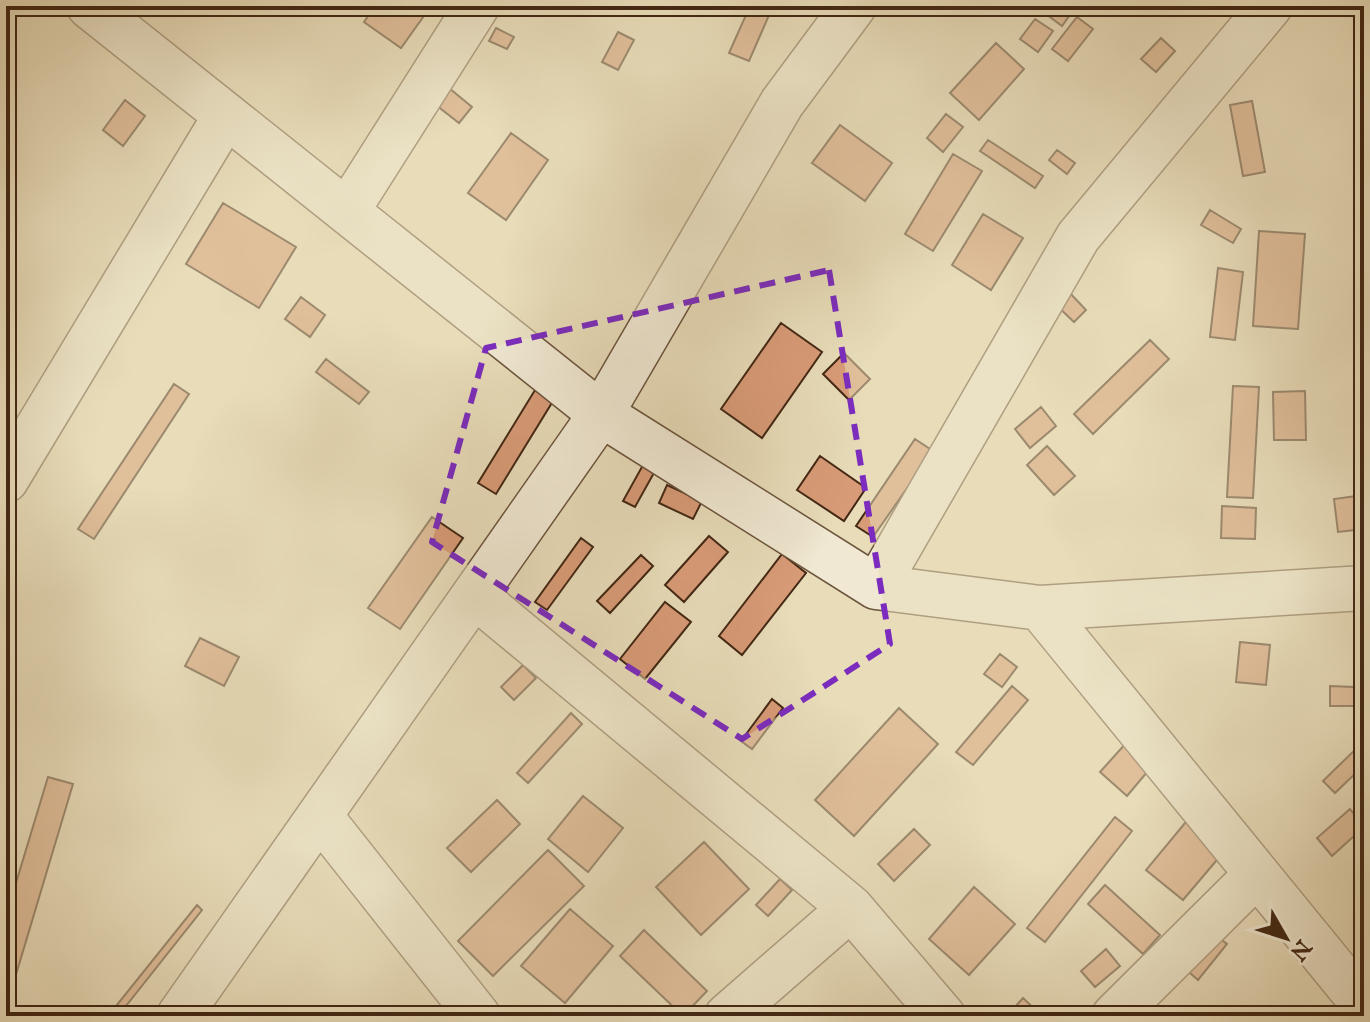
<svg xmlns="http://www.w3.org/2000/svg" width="1370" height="1022" viewBox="0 0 1370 1022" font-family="'IM FELL English',serif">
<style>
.building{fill:#d89b77;stroke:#422714;stroke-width:2}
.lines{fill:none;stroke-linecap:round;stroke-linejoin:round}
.minor-casing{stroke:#6c543d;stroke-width:47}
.minor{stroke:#f0e8d2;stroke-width:44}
.marked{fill:none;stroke:#7b2cbf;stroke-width:6;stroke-dasharray:16 10;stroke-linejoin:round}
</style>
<rect width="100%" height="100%" fill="#e8dcb9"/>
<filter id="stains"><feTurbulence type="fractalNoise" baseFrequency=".0025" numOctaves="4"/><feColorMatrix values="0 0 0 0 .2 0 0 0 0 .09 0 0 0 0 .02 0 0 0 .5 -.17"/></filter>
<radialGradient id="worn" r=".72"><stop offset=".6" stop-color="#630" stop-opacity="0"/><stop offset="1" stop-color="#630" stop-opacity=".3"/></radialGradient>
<path class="building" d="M375,6H431L401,48L364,22Z
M750,6H773L749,61L729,53Z
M1052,6H1071L1074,9L1062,26L1046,14Z
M1077,17L1093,29L1068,61L1052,49Z
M1035,19L1053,31L1038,52L1020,39Z
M496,28L514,37L507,49L489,41Z
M618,32L634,40L618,70L602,62Z
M1161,38L1175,51L1156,72L1141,59Z
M996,43L1024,69L979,120L950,93Z
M449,88L472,107L459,123L436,105Z
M125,100L145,116L123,146L103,130Z
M1252,101L1265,172L1243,176L1230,105Z
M946,114L963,127L943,152L927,138Z
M840,125L892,163L865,201L812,163Z
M511,133L548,160L506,220L468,193Z
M988,140L1043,176L1035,188L980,151Z
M1057,150L1075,163L1067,174L1049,160Z
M953,154L982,171L933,251L905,234Z
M223,203L296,247L259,308L186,264Z
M1210,210L1241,229L1233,243L1201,225Z
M983,214L1023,238L991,290L952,265Z
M1259,231L1305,234L1298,329L1253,326Z
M1218,268L1243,272L1235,340L1210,337Z
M1067,290L1086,310L1074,322L1054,303Z
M301,297L325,315L310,337L285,319Z
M781,323L822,352L762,438L721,409Z
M1150,340L1169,359L1093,434L1074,414Z
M844,353L870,379L849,400L823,374Z
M326,359L369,392L359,404L316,372Z
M174,384L189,394L94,539L78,529Z
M1233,386L1259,387L1253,498L1227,497Z
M535,390L553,401L496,494L478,483Z
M1305,391L1306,440H1274L1273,392Z
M1041,407L1056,426L1030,448L1015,429Z
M915,439L933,451L873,537L856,526Z
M1047,446L1075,476L1054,495L1027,465Z
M820,456L866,488L844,521L797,490Z
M643,465L655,471L635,507L623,501Z
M667,485L702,501L693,519L659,503Z
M1364,495V529L1338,532L1334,499Z
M1222,506L1256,508L1255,539L1221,538Z
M432,517L463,538L400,629L368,608Z
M709,536L728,552L684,602L665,585Z
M581,538L593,547L547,610L535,602Z
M782,554L806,573L742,655L719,636Z
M641,555L653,566L610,613L597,601Z
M665,602L691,622L645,679L620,659Z
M200,638L239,657L224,686L185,666Z
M1240,642L1270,645L1266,685L1236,682Z
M1000,654L1017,667L1002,687L984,674Z
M523,665L536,678L514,700L501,687Z
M1012,686L1028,700L973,765L956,752Z
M1330,686L1354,687V706H1330Z
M772,699L783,708L752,749L741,741Z
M899,708L938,744L854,836L815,800Z
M571,713L582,724L528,783L517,773Z
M1364,741V765L1335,793L1323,781Z
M1127,742L1153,765L1127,796L1100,772Z
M48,777L73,784L6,1008V916Z
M583,796L623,828L588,872L548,839Z
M497,800L520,824L471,872L447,848Z
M1350,809L1364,827L1332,856L1317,838Z
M1115,817L1132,831L1045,942L1027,928Z
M1190,817L1227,848L1183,900L1146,870Z
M914,829L930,845L894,881L878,864Z
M704,842L749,889L701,935L656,887Z
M548,850L584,886L493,976L458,941Z
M780,879L792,890L768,916L756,905Z
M1105,885L1160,935L1143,954L1088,904Z
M974,887L1015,924L969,975L929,939Z
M197,905L202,910L118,1016H108Z
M570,909L613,946L565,1003L521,966Z
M644,930L707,991L683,1016L620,956Z
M1211,932L1227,944L1198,980L1182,966Z
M1106,949L1120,966L1095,987L1081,971Z
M1023,998L1041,1015L1040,1016H1007Z"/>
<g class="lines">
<g class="minor-casing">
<path id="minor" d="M89,6L601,414L876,587L1040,608L1364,588
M347,211L477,6
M6,480L226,115
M876,587L1078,237L1270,6
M474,595L851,908L943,1016
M1040,608L1364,1005
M320,816L478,1016
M179,1016L601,414L782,103L854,6
M727,1016L851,908
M1114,1016L1257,874"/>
</g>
<use href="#minor" class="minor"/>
</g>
<path d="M0 0H1370V1022H0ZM829,270L890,644L742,739L432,542L486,348Z" fill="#e8dcb9" fill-opacity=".55" fill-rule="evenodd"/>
<path class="marked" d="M829,270L890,644L742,739L432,542L486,348Z"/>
<rect width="1370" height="1022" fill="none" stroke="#e8dcb9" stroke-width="32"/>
<rect x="8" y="8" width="1354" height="1006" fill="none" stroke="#422714" stroke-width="4"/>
<rect x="16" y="16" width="1338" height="990" fill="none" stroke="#422714" stroke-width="2"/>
<g transform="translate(1286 938) rotate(129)" stroke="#f0e8d2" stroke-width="6" paint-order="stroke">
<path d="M0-6L14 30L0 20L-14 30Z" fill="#422714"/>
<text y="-12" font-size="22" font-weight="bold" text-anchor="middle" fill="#422714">N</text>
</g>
<rect width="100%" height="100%" filter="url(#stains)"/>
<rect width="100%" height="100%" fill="url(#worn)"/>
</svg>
